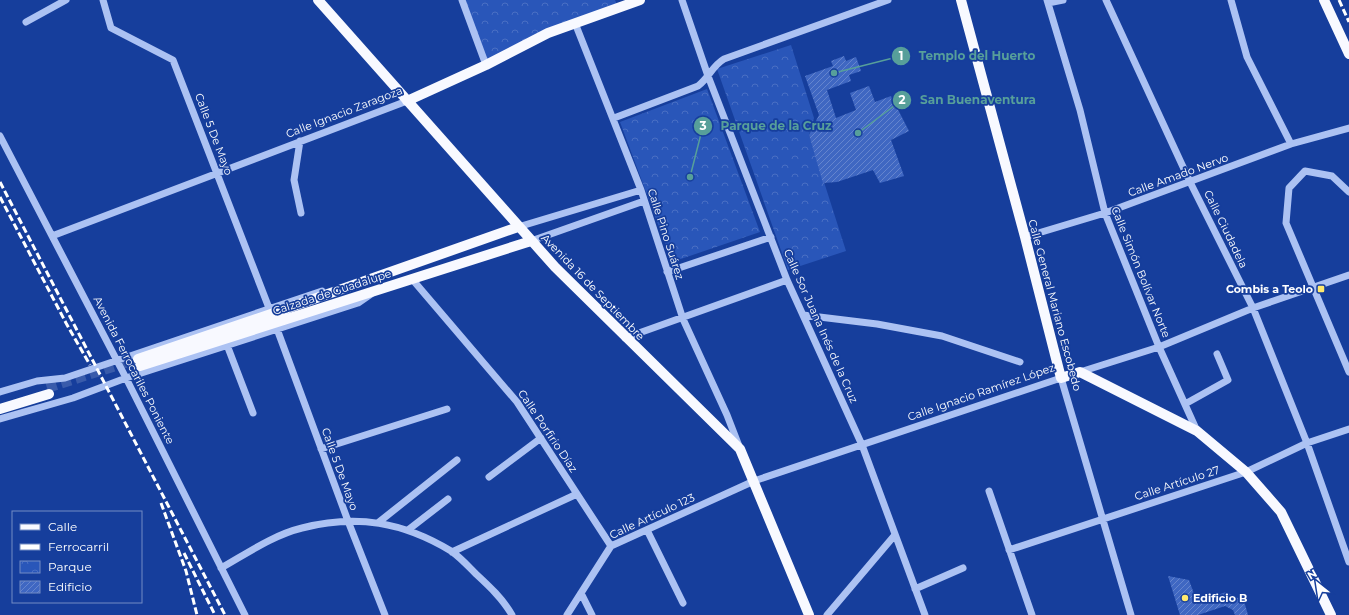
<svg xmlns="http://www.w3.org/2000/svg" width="1349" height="615" viewBox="0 0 1349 615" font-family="Montserrat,sans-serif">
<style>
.park{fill:url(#park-crowns)}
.building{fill:url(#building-hatch)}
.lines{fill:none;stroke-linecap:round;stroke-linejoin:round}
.major-tunnel{stroke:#395bab;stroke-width:10;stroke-dasharray:10 5;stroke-linecap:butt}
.minor{stroke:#acc2f3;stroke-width:7}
.major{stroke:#f8f9ff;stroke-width:10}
.rail{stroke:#fff;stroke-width:3;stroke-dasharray:7 3;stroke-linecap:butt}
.poi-dot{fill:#ffe96e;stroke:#163e9c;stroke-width:1.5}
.labels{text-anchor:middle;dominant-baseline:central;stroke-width:3.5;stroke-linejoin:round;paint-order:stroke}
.street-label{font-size:11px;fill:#fff;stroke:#163e9c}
.poi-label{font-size:11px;font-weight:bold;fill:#fff;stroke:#163e9c;text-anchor:end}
.leader{fill:none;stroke:#579f9a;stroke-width:1.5}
.callout-dot{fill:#579f9a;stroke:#163e9c;stroke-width:1.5}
.mark-label{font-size:12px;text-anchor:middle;font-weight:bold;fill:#fff}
.callout-label{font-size:12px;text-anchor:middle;font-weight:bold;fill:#579f9a;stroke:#163e9c;stroke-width:3.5;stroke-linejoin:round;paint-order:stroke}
</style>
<defs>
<pattern id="park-crowns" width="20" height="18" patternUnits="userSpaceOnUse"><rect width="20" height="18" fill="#2956b9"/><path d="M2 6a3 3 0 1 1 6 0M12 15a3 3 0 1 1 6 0" fill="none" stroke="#496fc4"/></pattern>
<pattern id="building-hatch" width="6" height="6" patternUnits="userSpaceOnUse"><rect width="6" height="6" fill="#3f67c2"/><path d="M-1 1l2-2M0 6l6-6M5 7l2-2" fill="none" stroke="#6585ce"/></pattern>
</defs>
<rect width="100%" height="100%" fill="#163e9c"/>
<path class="park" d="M462,0H615L618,7L486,65Z
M791,45L814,118L809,135L846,251L788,270L717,69Z
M707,89L760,232L672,262L620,122Z"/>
<path class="building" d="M844,56L846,61L856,57L861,71L849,75L851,81L827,90L836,118L856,110L850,93L869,86L875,102L891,96L909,131L891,140L904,176L880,183L873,170L837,182L823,183L809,135L819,115L805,76L833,66L831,61Z
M1168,576L1189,580L1197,602L1226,592L1244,601L1248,615H1235L1233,610L1225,606L1198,615H1180Z"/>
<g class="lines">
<path class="major-tunnel" d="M47,388L138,359"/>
<path class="minor" d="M103,0L111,28L173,60L269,308
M462,0L486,65
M682,0L708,76L787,280L862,445L925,615
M1047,0L1080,110L1105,213L1159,347L1197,431
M1106,0L1190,182L1253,308L1307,443L1349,562
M1231,0L1247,57L1291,144
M1048,3L1063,0
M26,22L66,0
M575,23L641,190L683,319L727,415L739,446
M614,118L698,86C709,78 712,66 724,59L888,0
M0,136L126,378L245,615
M300,141L294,180L301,213
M1349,192L1332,176L1305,171L1289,188L1286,223L1349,372
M518,227L641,190
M52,236L407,101
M1025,237L1105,213L1291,144L1349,128
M531,241L644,201
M667,272L771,237
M412,279L517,402L611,546
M803,315L877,324L942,336L1020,362
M277,329L348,521L385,615
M625,338L787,280
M227,345L253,413
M1080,372L1159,347L1253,308L1349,275
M0,392L37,381L65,378L322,291
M1185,404L1228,380L1217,354
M0,419L73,398L126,378L358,303L371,294
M321,449L447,409
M489,477L541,438
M989,491L1032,615
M379,522L457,460
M408,530L448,499
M647,530L683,603
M1009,550L1246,472L1307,443L1349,429
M452,552L577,494
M221,568C246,554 273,535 302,528C357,514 403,522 451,551C460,557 468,566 476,574C489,586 503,599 512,615
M915,589L963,568
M581,593L592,615
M567,615L611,546L754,481L1061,378L1131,615
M827,615L894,536"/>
<path class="major" d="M318,0L555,267L740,449L809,615
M961,0L1025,237L1061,378L1080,372L1197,431L1246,472L1281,512L1331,615
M1324,0L1349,54
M407,101L486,65L548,33L640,0
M138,359L271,314L518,227
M140,366L531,241
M0,409L49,394"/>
<path class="rail" d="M1339,0L1349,22
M0,182L225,615
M0,197L66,323L90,365
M161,503L186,571L197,615
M184,553L215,615"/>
</g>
<g class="poi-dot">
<rect x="1317" y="285" width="8" height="8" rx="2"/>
<circle cx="1185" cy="598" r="4"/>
</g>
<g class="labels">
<g class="street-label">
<text transform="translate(344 112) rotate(-21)">Calle Ignacio Zaragoza</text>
<text transform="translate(214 134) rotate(69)">Calle 5 De Mayo</text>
<text transform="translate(1178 175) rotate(-20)">Calle Amado Nervo</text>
<text transform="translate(1226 229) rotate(64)">Calle Ciudadela</text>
<text transform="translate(666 234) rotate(72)">Calle Pino Suárez</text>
<text transform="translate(1141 272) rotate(68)">Calle Simón Bolívar Norte</text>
<text transform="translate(593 287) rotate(46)">Avenida 16 de Septiembre</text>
<text transform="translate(332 292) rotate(-18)">Calzada de Guadalupe</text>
<text transform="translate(1055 305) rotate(75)">Calle General Mariano Escobedo</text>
<text transform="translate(821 326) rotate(66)">Calle Sor Juana Inés de la Cruz</text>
<text transform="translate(134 370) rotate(63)">Avenida Ferrocariles Poniente</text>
<text transform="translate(981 392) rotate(-19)">Calle Ignacio Ramírez López</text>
<text transform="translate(548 431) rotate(56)">Calle Porfirio Díaz</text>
<text transform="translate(340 469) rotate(70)">Calle 5 De Mayo</text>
<text transform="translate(1177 483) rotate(-18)">Calle Artículo 27</text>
<text transform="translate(652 516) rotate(-25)">Calle Artículo 123</text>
</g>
<g class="poi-label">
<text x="1313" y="289">Combis a Teolo</text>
<text x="1193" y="598" text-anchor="start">Edificio B</text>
</g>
</g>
<path class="leader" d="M834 73L901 56M858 133L902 100M690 177L703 126"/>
<g class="callout-dot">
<circle cx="834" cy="73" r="4"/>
<circle cx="858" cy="133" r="4"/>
<circle cx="690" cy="177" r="4"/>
<circle cx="901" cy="56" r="10"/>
<circle cx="902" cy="100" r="10"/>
<circle cx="703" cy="126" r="10"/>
</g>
<g class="mark-label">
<text x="901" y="60">1</text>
<text x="902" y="104">2</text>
<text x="703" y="130">3</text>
</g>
<g class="callout-label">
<text x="977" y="60">Templo del Huerto</text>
<text x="978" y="104">San Buenaventura</text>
<text x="776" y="130">Parque de la Cruz</text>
</g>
<rect x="12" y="511" width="130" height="92" fill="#163e9c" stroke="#738bc4"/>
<rect x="20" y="524" width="20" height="6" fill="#f8f9ff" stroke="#738bc4"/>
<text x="48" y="531" font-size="12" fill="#ffffff">Calle</text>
<rect x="20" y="544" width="20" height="6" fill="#ffffff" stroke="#738bc4"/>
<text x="48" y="551" font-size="12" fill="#ffffff">Ferrocarril</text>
<rect x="20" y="561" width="20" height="12" fill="url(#park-crowns)" stroke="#738bc4"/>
<text x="48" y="571" font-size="12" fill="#ffffff">Parque</text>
<rect x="20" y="581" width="20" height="12" fill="url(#building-hatch)" stroke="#738bc4"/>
<text x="48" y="591" font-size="12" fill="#ffffff">Edificio</text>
<g transform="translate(1317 583) rotate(330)" stroke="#163e9c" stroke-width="3" paint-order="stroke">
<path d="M0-3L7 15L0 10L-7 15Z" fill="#ffffff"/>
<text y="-6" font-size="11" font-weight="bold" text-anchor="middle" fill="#ffffff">N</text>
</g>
</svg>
